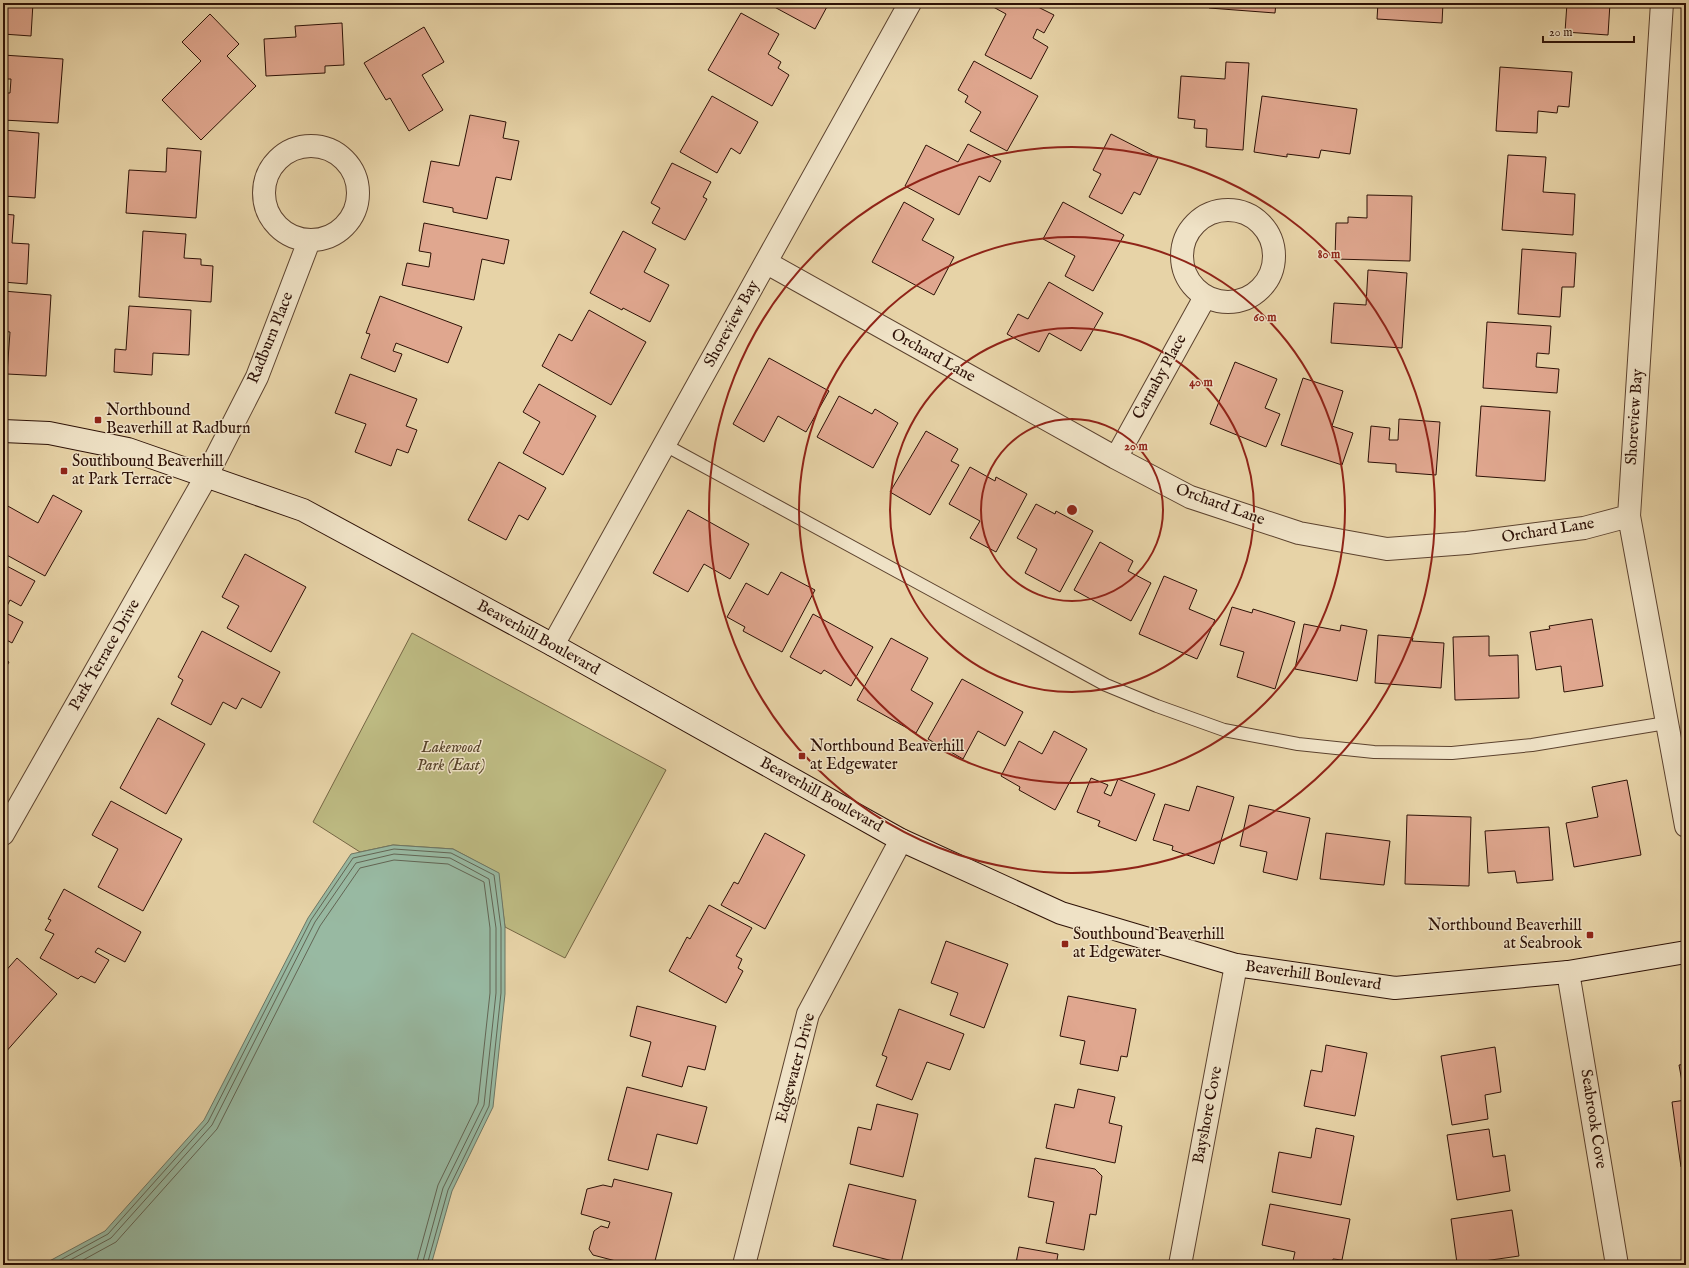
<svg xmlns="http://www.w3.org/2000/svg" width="1689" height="1268" viewBox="0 0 1689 1268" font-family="'IM FELL English',serif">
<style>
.green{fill:#bdba82;stroke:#756644}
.water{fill:#98b9a2;stroke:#6d7664}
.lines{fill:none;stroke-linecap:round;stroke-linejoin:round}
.shore{stroke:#626554;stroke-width:1}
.building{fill:#e0a78f;stroke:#2d1106}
.lane-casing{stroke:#5c422e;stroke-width:14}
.street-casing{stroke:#5c422e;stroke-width:24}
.secondary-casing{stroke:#2d1106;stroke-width:24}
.lane{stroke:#efe2c6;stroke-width:12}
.street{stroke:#efe2c6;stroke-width:22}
.secondary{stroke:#efe2c6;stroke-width:22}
.ring{fill:none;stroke:#8f2418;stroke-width:2}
.poi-dot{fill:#8f2418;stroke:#efe2c6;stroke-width:1.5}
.labels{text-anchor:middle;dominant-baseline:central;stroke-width:3;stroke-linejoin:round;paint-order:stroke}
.street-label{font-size:16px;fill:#2d1106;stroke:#efe2c6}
.poi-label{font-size:16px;fill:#2d1106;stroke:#efe2c6;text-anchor:start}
.park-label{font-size:16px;font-style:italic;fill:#58442b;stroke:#efe2c6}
.centre{fill:#8f2418;stroke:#efe2c6;stroke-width:2}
.ring-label{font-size:12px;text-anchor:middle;font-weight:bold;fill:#8f2418;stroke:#efe2c6;stroke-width:3;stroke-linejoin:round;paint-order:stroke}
</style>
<rect width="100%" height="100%" fill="#e7d3a7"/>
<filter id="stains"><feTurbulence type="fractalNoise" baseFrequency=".005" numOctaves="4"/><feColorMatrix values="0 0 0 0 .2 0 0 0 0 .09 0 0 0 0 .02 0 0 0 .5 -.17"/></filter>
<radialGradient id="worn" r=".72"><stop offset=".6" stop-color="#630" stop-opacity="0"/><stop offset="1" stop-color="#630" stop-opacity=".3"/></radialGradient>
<path class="green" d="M412,633L666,770L565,958L505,927L498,873L453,849L393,845L360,852L313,822Z"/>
<path class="water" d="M393,845L453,849L499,873L505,927V994L493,1107L452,1191L431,1265H42L105,1231L204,1120L308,918L351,854Z"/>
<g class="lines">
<path class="shore" d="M51,1265L108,1234L208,1122L311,920L353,858L394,849L451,853L494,875L501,928V993L489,1106L448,1190L427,1265
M61,1265L111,1238L212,1125L315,922L356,863L394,854L450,858L489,879L496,928V993L484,1105L443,1188L422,1265
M74,1265L116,1242L217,1129L320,926L360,868L394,860L448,864L484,882L490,928V993L478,1103L438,1185L416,1265"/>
</g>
<path class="building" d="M3,3H33L31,36L3,34Z
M767,3H829L815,29Z
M986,3H1038L1036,6L1054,15L1044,33L1037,29L1033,38L1048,47L1031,79L985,55L1006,14Z
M1210,3H1276L1275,13L1209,8Z
M1378,3H1443L1442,23L1377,19Z
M1567,3H1610L1608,35L1565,32Z
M741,13L779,34L768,54L781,62L778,68L789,75L772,106L708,70Z
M210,14L239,44L227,56L256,86L201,140L162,100L201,61L182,42Z
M342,23L344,65L325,66V73L266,76L264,39L296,37L295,26Z
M424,27L444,62L422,75L443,110L409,131L390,98L386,100L364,63Z
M3,55L63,59L58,123L3,120V93H10L11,79H3Z
M974,61L1038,96L1007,151L970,131L981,112L965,102L968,96L958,90Z
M1226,62L1249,63L1243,150L1206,147L1207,129L1194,128L1195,120L1178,118L1181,76L1225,79Z
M1500,67L1572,72L1569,107L1558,106L1557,113L1538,111L1537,133L1496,131Z
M712,96L758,122L740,154L731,148L717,173L680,152Z
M1262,96L1357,109L1350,154L1321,150L1319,158L1287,154V157L1254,152Z
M470,115L506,122L503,138L519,141L511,180L496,177L487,219L453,212V208L423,202L431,161L459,166Z
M3,130L39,133L35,198L3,196Z
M1111,134L1158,158L1140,195L1134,192L1122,214L1089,197L1101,174L1093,170Z
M968,144L1001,161L990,182L979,176L959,215L905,186L926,145L958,162Z
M167,148L201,151L196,218L126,213L129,170L166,172Z
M1508,155L1546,157L1543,192L1575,194L1573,235L1502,230Z
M672,163L711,182L703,197L707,199L685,240L652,223L660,208L651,203Z
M1367,195L1412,196L1410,261L1335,259L1336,223H1348V217L1367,218Z
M904,202L934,219L922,240L954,257L934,295L872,262Z
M1063,202L1124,235L1093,291L1065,276L1075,256L1043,239Z
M3,214L14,215L12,243L29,244L27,284L3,282Z
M424,223L509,240L504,264L482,259L474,300L402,285L407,263L429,267L431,253L419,251Z
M143,231L186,234L184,258L201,259V265L213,266L211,302L139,297Z
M623,231L656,249L644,272L669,285L650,322L623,308L622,310L590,293Z
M1522,249L1576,253L1574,287H1562L1560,317L1518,314Z
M1368,270L1407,273L1402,348L1331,343L1334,303L1366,305Z
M1049,282L1103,313L1081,351L1049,333L1039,352L1007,334L1018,314L1028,319Z
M3,291L51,295L46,376L7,374L10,332L3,331Z
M380,296L462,327L448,363L396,343L393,351L402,354L395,372L361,358L370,334L366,333Z
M129,306L191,310L189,355L153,353L152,375L114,372L115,349L126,350Z
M589,310L646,342L611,405L542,366L559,334L572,341Z
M1487,322L1551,326L1549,354L1537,353L1536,367L1559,369L1557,393L1483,388Z
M769,358L829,391L806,432L778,416L764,442L733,424Z
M1235,362L1277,379L1265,408L1280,414L1266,447L1210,424Z
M350,374L417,399L406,426L417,430L408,453L397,449L391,466L355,452L366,424L335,413Z
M1303,378L1343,391L1332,426L1353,433L1342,465L1281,445Z
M539,384L596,416L563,475L523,453L540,422L523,412Z
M839,396L872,414L875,409L898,423L873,468L817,437Z
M1481,406L1550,411L1545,481L1476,476Z
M1399,419L1440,422L1436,475L1396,472V464L1368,462L1371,426L1390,428L1389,440H1398Z
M926,431L958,449L951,461L959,465L930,515L890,492Z
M499,462L546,488L528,520L519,515L506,540L468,520Z
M970,467L995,481L996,477L1027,494L996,552L970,538L980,521L949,504Z
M53,495L82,511L45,576L3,553V511L6,505L38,523Z
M1036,504L1055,514L1056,511L1093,531L1060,592L1025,573L1037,549L1017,538Z
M688,510L749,544L730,579L704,564L688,592L653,573Z
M1100,542L1133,561L1128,571L1151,583L1131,621L1074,590Z
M245,554L306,587L271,652L227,628L239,606L222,597Z
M3,564L35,581L21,606L10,600L4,612L23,622L12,643L3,638Z
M781,572L815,590L782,652L743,631L745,627L727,617L746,583L768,595Z
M1164,576L1197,590L1189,609L1215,620L1197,659L1139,634Z
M1232,607L1252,613L1253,609L1295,622L1275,689L1237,677L1244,652L1220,645Z
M813,614L873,647L851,686L824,670L821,674L790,657Z
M1592,619L1603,686L1564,692L1561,666L1536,670L1530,632L1550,629L1549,626Z
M1304,624L1340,631L1341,625L1367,630L1357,681L1295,669Z
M202,631L280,672L261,708L242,698L236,709L223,702L211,725L171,704L183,680L178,677Z
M1378,635L1413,638L1412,641L1444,643L1441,688L1375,683Z
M1489,636V656L1518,655L1519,698L1455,700L1453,637Z
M891,638L928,658L911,690L933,703L916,733L857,700Z
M3,659L9,662L3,673Z
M962,679L1023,712L1005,746L978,731L963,759L928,739Z
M158,718L205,744L166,814L120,788Z
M1054,731L1087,749L1055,810L1019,790L1020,787L1001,776L1019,741L1042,754Z
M1091,778L1108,785L1104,793L1111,796L1118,779L1155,794L1136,841L1098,826L1100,821L1077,812Z
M1627,780L1641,855L1574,867L1566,823L1598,817L1592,787Z
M1197,786L1234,797L1214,864L1172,850L1173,846L1153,840L1165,804L1189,811Z
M111,801L182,839L143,911L98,887L118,849L92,835Z
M1249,805L1310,818L1297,880L1263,872L1267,852L1240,846Z
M1407,815L1471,817L1469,886L1405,884Z
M1549,827L1553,880L1517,883L1515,871L1488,873L1485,831Z
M765,833L805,855L765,929L721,905L734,882L738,884Z
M1326,833L1390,841L1384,885L1320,879Z
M64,889L141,932L125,962L98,948L95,952L109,960L95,983L81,976L78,979L40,958L54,934L45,930L51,920L48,919Z
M709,905L752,928L736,956L742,959L738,968L743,971L726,1003L669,971L687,937L690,939Z
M946,941L1008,964L984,1028L950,1015L958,993L931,983Z
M17,958L57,994L4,1054L3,974Z
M1068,996L1136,1009L1127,1057L1121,1056L1118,1071L1080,1064L1085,1041L1060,1036Z
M637,1006L716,1026L705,1070L688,1066L682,1087L642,1076L651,1042L630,1036Z
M899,1009L964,1034L950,1070L927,1062L912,1100L876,1086L887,1057L882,1055Z
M1326,1045L1367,1053L1355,1116L1304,1106L1311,1070L1322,1072Z
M1495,1047L1501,1092L1485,1095L1488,1119L1452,1125L1441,1056Z
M1686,1064V1086L1683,1087L1679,1065Z
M627,1087L707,1107L697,1144L657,1134L648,1170L608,1160Z
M1078,1089L1115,1097L1109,1123L1122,1126L1115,1163L1046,1148L1055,1104L1074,1108Z
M1686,1100V1166L1681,1167L1672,1102Z
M877,1104L918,1114L903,1177L850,1164L858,1127L871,1130Z
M1316,1128L1354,1136L1341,1205L1272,1192L1279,1152L1311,1158Z
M1489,1129L1493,1157L1505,1155L1510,1191L1457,1200L1447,1135Z
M1035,1158L1095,1169L1102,1176L1096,1215L1090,1214L1084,1250L1046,1243L1054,1202L1028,1197Z
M614,1179L672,1193L654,1265H631L593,1255L589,1249L594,1231L601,1226L608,1228L610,1222L581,1214L587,1189L603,1185L612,1187Z
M849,1184L916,1200L901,1263L833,1246Z
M1270,1204L1350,1219L1342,1260L1333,1259L1332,1265H1292L1295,1252L1262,1245Z
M1512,1210L1519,1256L1484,1261V1265H1446L1457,1263L1451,1219Z
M1019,1247L1058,1254L1056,1265H1010V1262L1016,1263Z"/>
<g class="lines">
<g class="lane-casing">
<path id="lane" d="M665,445L1106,685L1157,706L1224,730L1298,744L1374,752L1452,753L1532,745L1666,723"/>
</g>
<g class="street-casing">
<path id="street" d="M1662,3L1629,516L1686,826
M264 193a47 47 0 1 1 94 0a47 47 0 1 1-94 0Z
M1182 256a46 46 0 1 1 92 0a46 46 0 1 1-92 0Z
M767,263L1116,458L1190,497L1299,533L1387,549L1467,543L1584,528L1629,516
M1116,458L1205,297
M553,645L910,3
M3,834L207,475L257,377L309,241
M1568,972L1617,1265
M744,1265L808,1014L901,840
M1180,1265L1236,965"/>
</g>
<g class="secondary-casing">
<path id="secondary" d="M3,431L49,433L128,449L303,510L553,645L901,840L1061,913L1236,965L1395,988L1568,972L1686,952"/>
</g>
<use href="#lane" class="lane"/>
<use href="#street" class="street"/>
<use href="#secondary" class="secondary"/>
</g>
<g class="ring">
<circle cx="1072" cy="510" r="91"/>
<circle cx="1072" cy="510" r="182"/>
<circle cx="1072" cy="510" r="273"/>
<circle cx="1072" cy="510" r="363"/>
</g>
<g class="poi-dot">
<rect x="94" y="416" width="8" height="8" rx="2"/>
<rect x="60" y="467" width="8" height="8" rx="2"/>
<rect x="798" y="752" width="8" height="8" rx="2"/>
<rect x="1586" y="931" width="8" height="8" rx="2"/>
<rect x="1061" y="940" width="8" height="8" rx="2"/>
</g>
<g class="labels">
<g class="street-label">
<text transform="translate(732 324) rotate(-61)">Shoreview Bay</text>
<text transform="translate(271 338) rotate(-68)">Radburn Place</text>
<text transform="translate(933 356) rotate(29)">Orchard Lane</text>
<text transform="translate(1160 377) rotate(-61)">Carnaby Place</text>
<text transform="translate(1635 417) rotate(-86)">Shoreview Bay</text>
<text transform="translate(1220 505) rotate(20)">Orchard Lane</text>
<text transform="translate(1548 531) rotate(-9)">Orchard Lane</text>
<text transform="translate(538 638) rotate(29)">Beaverhill Boulevard</text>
<text transform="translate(105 655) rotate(-60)">Park Terrace Drive</text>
<text transform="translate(821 795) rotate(29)">Beaverhill Boulevard</text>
<text transform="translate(1313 976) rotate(8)">Beaverhill Boulevard</text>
<text transform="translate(796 1068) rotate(-75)">Edgewater Drive</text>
<text transform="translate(1208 1115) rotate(-79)">Bayshore Cove</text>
<text transform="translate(1593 1119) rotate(81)">Seabrook Cove</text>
</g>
<g class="poi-label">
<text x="106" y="411">Northbound<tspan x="106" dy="18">Beaverhill at Radburn</tspan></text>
<text x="72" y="462">Southbound Beaverhill<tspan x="72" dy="18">at Park Terrace</tspan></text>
<text x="810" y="747">Northbound Beaverhill<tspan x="810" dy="18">at Edgewater</tspan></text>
<text x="1582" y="926" text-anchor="end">Northbound Beaverhill<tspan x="1582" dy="18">at Seabrook</tspan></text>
<text x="1073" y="935">Southbound Beaverhill<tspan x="1073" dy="18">at Edgewater</tspan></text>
</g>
<g class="park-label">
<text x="451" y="748">Lakewood<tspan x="451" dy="18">Park (East)</tspan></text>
</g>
</g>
<circle cx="1072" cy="510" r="6" class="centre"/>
<g class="ring-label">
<text x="1329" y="258">80 m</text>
<text x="1265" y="321">60 m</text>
<text x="1201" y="386">40 m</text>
<text x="1136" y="450">20 m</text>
</g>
<rect width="1689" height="1268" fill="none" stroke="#e7d3a7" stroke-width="16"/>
<rect x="4" y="4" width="1681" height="1260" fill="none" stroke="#2d1106" stroke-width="2"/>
<rect x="8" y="8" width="1673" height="1252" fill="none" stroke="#2d1106"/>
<path d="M1543 36v6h91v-6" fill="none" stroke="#2d1106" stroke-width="2"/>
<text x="1549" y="36" font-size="12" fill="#2d1106" stroke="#efe2c6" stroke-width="3" paint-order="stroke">20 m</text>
<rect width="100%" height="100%" filter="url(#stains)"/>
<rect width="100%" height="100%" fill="url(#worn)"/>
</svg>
